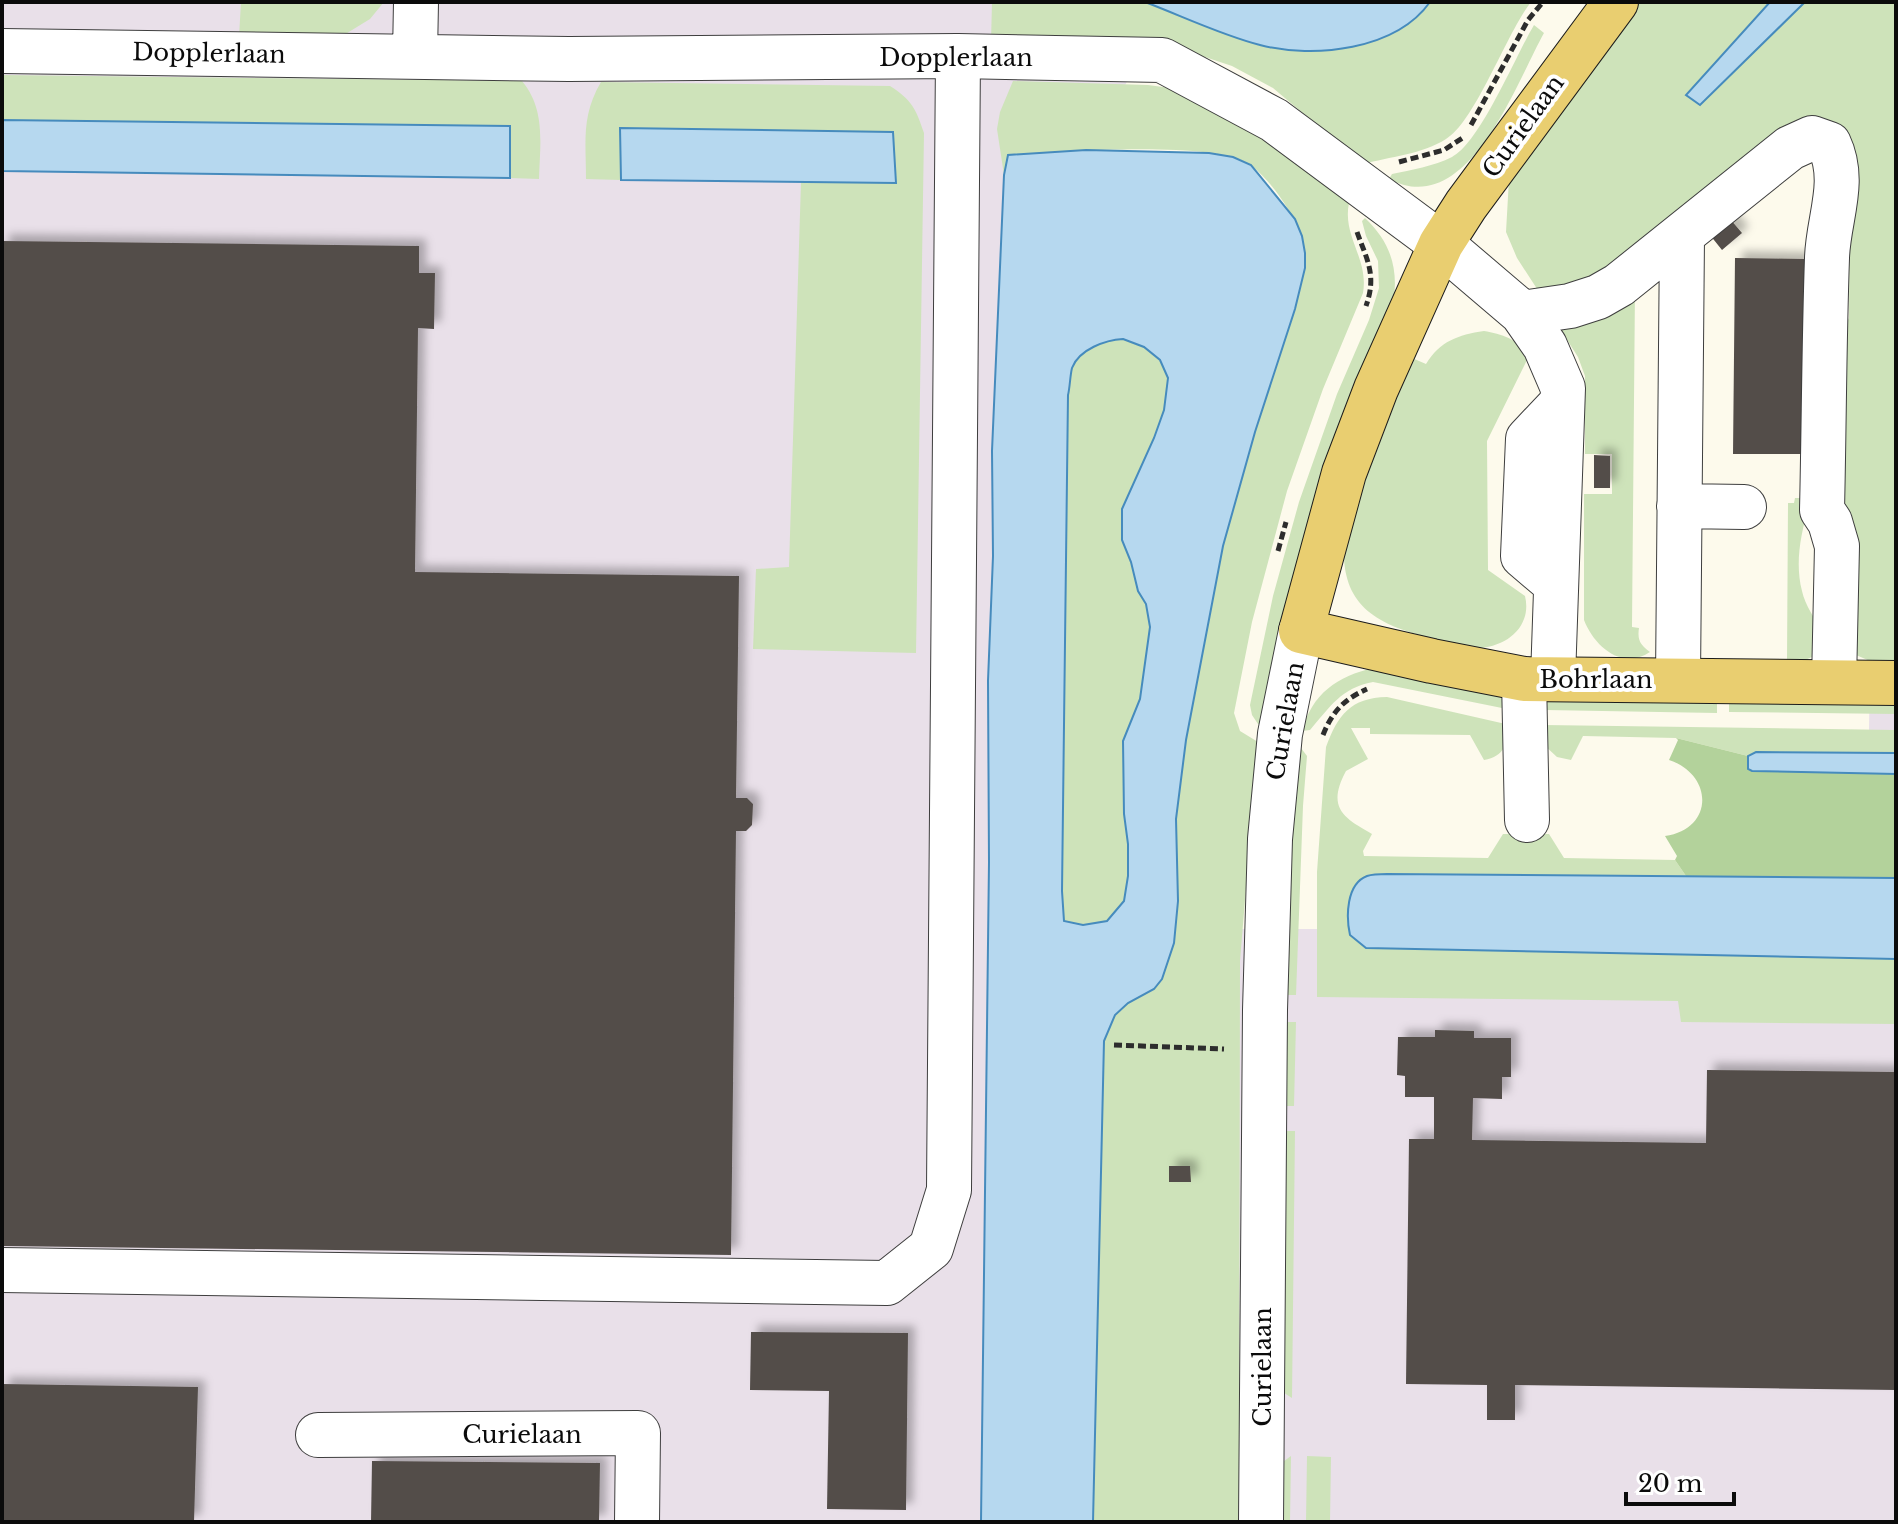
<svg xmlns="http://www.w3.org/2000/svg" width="1898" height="1524" viewBox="0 0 1898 1524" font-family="'Libre Baskerville',serif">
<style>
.industrial{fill:#e9e0e9}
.green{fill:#cee3ba}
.forest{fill:#b3d29b}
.water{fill:#b6d8ef;stroke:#468bbd;stroke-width:2;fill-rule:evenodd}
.building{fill:#534d49;filter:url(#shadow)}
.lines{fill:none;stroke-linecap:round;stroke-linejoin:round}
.minor-casing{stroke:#3e3e3e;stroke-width:46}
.major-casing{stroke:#1c1c1c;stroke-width:46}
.path{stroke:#2d2d2d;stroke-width:5;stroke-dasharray:8 4;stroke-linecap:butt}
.minor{stroke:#fff;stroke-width:44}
.major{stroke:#e9ce70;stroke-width:44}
.labels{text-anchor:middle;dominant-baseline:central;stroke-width:8;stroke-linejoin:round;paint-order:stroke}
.street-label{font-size:24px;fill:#0b0b0b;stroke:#fff}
</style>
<defs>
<filter id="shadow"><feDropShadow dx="7" dy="-7" stdDeviation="4" flood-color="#0004"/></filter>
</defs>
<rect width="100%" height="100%" fill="#fdfaec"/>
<path class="industrial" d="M2,2H1164L1048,251L1025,929H1866L1880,2H1896V1522H2Z"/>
<path class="green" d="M241,2H384L370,19L339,38L239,37Z
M992,2H1145L1261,46L1426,8L1430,2H1531C1506,34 1475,122 1446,139C1423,154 1389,157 1363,164L1273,88L1232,66L1193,53L991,42Z
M1639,2H1770L1687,95L1700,105L1805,2H1896V661H1870L1856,655L1833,506L1834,349L1849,318L1850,159L1840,134L1619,273L1541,295L1517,258L1506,232L1509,179Z
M1534,25L1544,33C1516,83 1468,221 1389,179L1392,174C1411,170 1434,166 1452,157C1480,143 1516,55 1534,25Z
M2,75L522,81C546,110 540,144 539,179L510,178V126L2,120Z
M1013,81L1148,85L1178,89L1207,100L1328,183L1349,203C1342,236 1369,259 1363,293L1323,389L1287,491L1252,622L1234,713L1240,731L1258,742L1240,961L1239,1522H1093L1104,1041L1115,1015L1128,1003L1154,989L1162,979L1174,943L1178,901L1176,820L1186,740L1223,546L1255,432L1302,236C1292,212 1273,183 1252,166C1219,139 1055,152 1008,155L1004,175L997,129L1000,112Z
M601,82L890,86C912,100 916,109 924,133L916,653L753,649L756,569L789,567L801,182L896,183L620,128L621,180L586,179C586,142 581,116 601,82Z
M1365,218C1389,241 1398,265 1394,298L1263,724H1258L1252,715L1250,705L1273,596L1299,502L1337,394L1369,320L1379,288L1378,261L1366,236L1362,221Z
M1635,288L1632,627L1639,628C1637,641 1641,645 1650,652C1622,671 1594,646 1584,620V494H1612V454H1585V376L1578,357L1555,321Z
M1484,331C1502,334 1523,340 1527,360L1487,441L1488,570L1525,596C1532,625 1509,646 1480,648C1464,648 1447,642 1432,638C1372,624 1337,602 1345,534L1380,437L1412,358L1426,364C1440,341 1458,335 1484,331Z
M1123,339L1144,347L1160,361L1168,378L1164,410L1154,438L1122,509V540L1131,562L1138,591L1146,604L1150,627L1140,699L1123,741L1124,814L1128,844V876L1124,901L1107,921L1083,926L1064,922L1062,891L1068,395C1070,386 1069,371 1074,364C1084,347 1106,340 1123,339Z
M1795,498H1812C1802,526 1794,561 1802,591C1805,605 1815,619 1822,631L1817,655L1805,660H1787L1788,503H1794Z
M1374,668L1506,695L1509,707L1502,708L1373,682C1341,688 1330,707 1310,730L1302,731C1312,694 1337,676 1374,668Z
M1387,697L1510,725C1507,744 1505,756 1484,760L1470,735L1370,734V728H1351L1368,759L1346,771C1326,808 1344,818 1372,834L1363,851L1364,856L1488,858L1503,834H1549L1564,858L1675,860L1686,876L1387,874L1366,948L1896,959V1024L1681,1022L1678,1001L1317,997V872L1326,747C1338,715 1350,698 1387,697Z
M1717,698V713L1545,710L1540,699Z
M1729,698L1896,700V714L1729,712Z
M1544,725L1896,730V753L1756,752L1748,756L1676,738L1583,736L1571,760L1557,757L1543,744Z
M1301,748L1307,756L1303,806L1296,995H1286L1290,807Z
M1285,1022H1296L1294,1106H1284Z
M1284,1131H1295L1292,1398L1281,1391Z
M1291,1456L1290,1522H1279L1280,1464Z
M1307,1456L1331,1457L1330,1522H1306Z"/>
<path class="forest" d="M1676,738L1748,756L1747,761L1752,771L1896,774V878L1686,876L1675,860L1677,856L1665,836C1714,829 1714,775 1669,760L1678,740Z"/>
<path class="water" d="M1145,2H1430C1396,50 1314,59 1260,45C1221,35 1182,16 1145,2Z
M1770,2H1805L1700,105L1686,95Z
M2,120L510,126V178L2,171Z
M620,128L893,132L896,183L621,180Z
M1086,150L1209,153L1233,157L1251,165L1295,219L1302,236L1305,253V268L1295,309L1255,432L1223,546L1186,740L1176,819L1178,901L1174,943L1162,979L1154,989L1128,1003L1115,1015L1104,1041L1093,1522H981L989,862L988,681L993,556L992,451L1004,175L1008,155ZM1123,339L1144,347L1160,360L1168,378L1164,410L1154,438L1122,509V540L1131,562L1138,591L1146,604L1150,627L1140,699L1123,741L1124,814L1128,844V876L1124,901L1107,921L1083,925L1064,921L1062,891L1068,395C1070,387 1070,376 1072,368C1079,349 1106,340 1123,339Z
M1756,752L1896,753V774L1752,771L1748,769V756Z
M1387,874L1896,878V959L1366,948L1350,935C1346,917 1346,884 1367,876C1373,874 1381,874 1387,874Z"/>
<path class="building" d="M1730,219L1742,233L1722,250L1710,235Z
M2,241L419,246V273H435L434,329L418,328L415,572L739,576L736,798H747L753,804L752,825L746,831H736L731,1255L2,1246Z
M1735,258L1807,259L1804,454H1733Z
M1594,455L1610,456V488H1594Z
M1435,1030L1474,1031V1038H1511V1077H1502V1099L1473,1098L1472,1140L1706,1143L1707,1070L1896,1072V1390L1515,1385V1420H1487V1385L1406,1384L1409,1139H1434V1097H1405V1076L1397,1075L1398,1037H1435Z
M1169,1166H1190L1191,1182H1169Z
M751,1332L908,1333L906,1510L827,1509L829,1391L750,1390Z
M2,1384L198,1387L194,1522H2Z
M372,1461L600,1463L599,1522H371Z"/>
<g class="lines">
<g class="minor-casing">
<path id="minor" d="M2,51L569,59L958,56L1162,60L1274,120L1441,244L1522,313L1545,346L1563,388L1553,678
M415,55L416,2
M1522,313L1570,306L1598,297L1619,285L1790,148L1812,138L1829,144C1847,182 1828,219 1827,258C1824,342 1824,426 1822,510L1830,522L1837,546L1834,682
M1679,506L1744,507
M1556,584L1523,556L1528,439L1562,403
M1524,679L1527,820
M1678,679L1682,237
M2,1270L887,1283L931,1248L949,1190L958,56
M318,1435L638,1433L637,1522
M1261,1522L1265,1010L1270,839L1280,734L1301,631"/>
</g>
<g class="major-casing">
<path id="major" d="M1616,2L1466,205L1441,244L1376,389L1344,473L1301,631L1432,661L1524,679L1896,683"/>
</g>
<path class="path" d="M1471,125L1528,20L1543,2
M1399,162L1444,150L1464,137
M1357,232C1367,260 1377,275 1366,306
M1278,551L1286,522
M1323,735C1332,712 1344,699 1367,689
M1114,1045L1224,1049"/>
<use href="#minor" class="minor"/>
<use href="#major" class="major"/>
</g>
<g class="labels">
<g class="street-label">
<text transform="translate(209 53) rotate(1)">Dopplerlaan</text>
<text x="956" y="57">Dopplerlaan</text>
<text transform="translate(1523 126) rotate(-54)">Curielaan</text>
<text x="1596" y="679">Bohrlaan</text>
<text transform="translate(1285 721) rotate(-80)">Curielaan</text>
<text transform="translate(1262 1367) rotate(-90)">Curielaan</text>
<text x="522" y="1434">Curielaan</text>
</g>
</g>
<rect width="1898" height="1524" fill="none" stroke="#0b0b0b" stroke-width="8"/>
<path d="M1626 1492v12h108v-12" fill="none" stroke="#0b0b0b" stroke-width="4"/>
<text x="1638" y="1492" font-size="24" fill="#0b0b0b" stroke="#ffffff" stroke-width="6" paint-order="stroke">20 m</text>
</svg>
